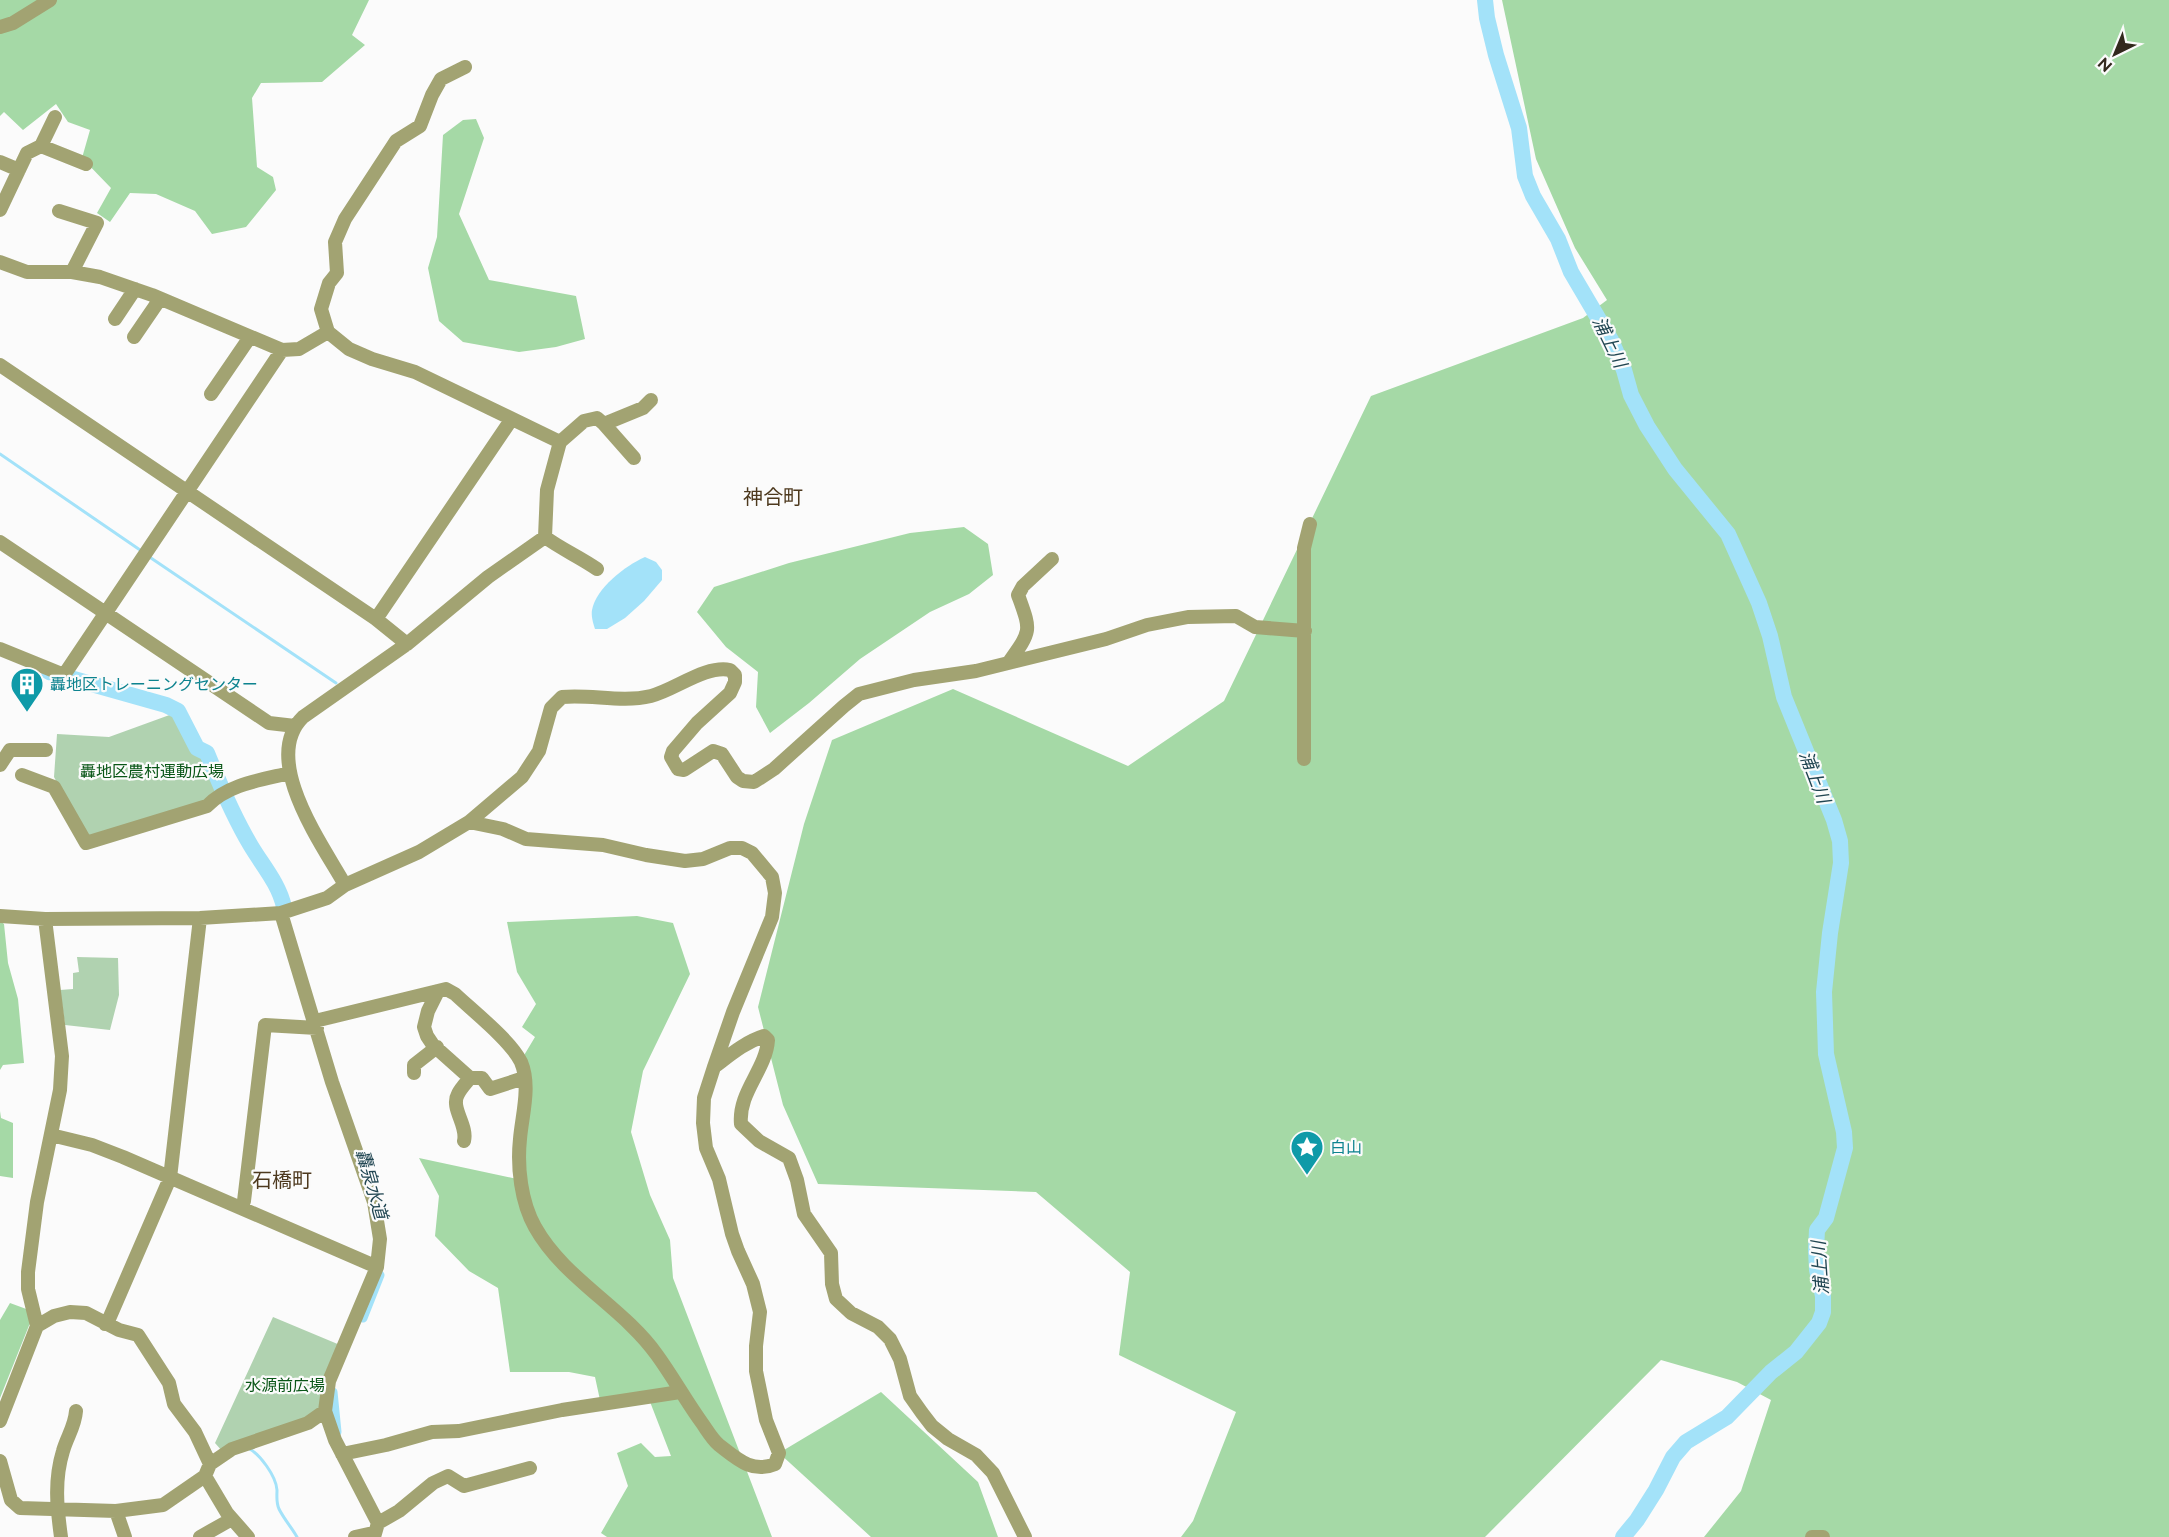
<svg xmlns="http://www.w3.org/2000/svg" width="2169" height="1537" viewBox="0 0 2169 1537" font-family="Raleway,'Noto Sans JP',sans-serif">
<style>
.green{fill:#b0d2b0}
.forest{fill:#a5d9a6}
.water{fill:#a3e2f9}
.lines{fill:none;stroke-linecap:round;stroke-linejoin:round}
.stream{stroke:#a3e2f9;stroke-width:3}
.canal{stroke:#a3e2f9;stroke-width:9}
.river{stroke:#a3e2f9;stroke-width:16}
.minor{stroke:#a2a372;stroke-width:14}
.labels{text-anchor:middle;dominant-baseline:central;stroke-width:4.5;stroke-linejoin:round;paint-order:stroke}
.culture-label{font-size:16px;fill:#0d838f;stroke:#fbfbfb;text-anchor:start}
.park-label{font-size:16px;fill:#095617;stroke:#fbfbfb}
.water-label{font-size:18px;font-style:italic;fill:#214652;stroke:#fbfbfb}
.quarter-label{font-size:20px;fill:#4d391e;stroke:#fbfbfb}
</style>
<rect width="100%" height="100%" fill="#fbfbfb"/>
<path class="green" d="M175,713L198,756L204,754L220,793L207,804L87,840L54,777L57,734L109,737Z
M77,957L118,958L119,995L110,1030L65,1025L60,990L73,989V973L79,972Z
M273,1317L340,1345L317,1413L222,1451L215,1443Z"/>
<path class="forest" d="M0,0H369L352,35L365,45L322,82L261,83L252,98L257,167L273,177L276,190L246,227L212,234L195,211L156,194L130,193L110,222L97,213L111,188L82,158L90,130L68,122L56,104L23,130L4,112L0,116Z
M1502,0H2169V1537H1704L1741,1491L1771,1400L1737,1382L1661,1360L1485,1537H1181L1193,1521L1236,1412L1119,1355L1130,1272L1036,1192L818,1184L783,1105L758,1007L804,824L832,740L953,689L1128,766L1224,701L1371,396L1583,318L1607,300L1575,248L1536,159Z
M476,119L484,138L459,214L489,280L576,296L585,339L556,347L519,352L463,342L439,321L428,268L437,237L443,135L463,120Z
M964,527L988,544L993,575L969,594L930,612L860,659L809,703L770,733L756,707L758,672L726,647L697,612L714,587L789,563L910,533Z
M637,916L673,923L690,974L643,1071L631,1132L650,1195L670,1240L673,1278L772,1537H607L601,1533L628,1486L617,1453L641,1443L655,1457L671,1456L647,1394L600,1400L595,1377L569,1372H510L498,1288L469,1271L435,1236L439,1196L419,1158L522,1180L523,1057L535,1037L522,1027L536,1004L517,972L507,922Z
M0,921L4,924L8,963L18,999L24,1063L3,1065L0,1070Z
M0,1111L1,1118L13,1123V1178L0,1176Z
M10,1303L29,1310L30,1323L0,1398V1320Z
M881,1392L978,1482L998,1537H871L779,1453Z"/>
<path class="water" d="M645,557L656,562L662,570V580L644,601L625,618L607,629H595C593,623 591,616 592,610C596,588 625,566 645,557Z"/>
<g class="lines">
<path class="stream" d="M0,454L143,552
M148,556L336,683
M248,1448C260,1454 276,1476 277,1490C277,1497 276,1502 279,1509C284,1519 292,1528 297,1537"/>
<path class="canal" d="M363,1318L380,1275
M333,1392L337,1432"/>
<path class="river" d="M1485,0L1487,18L1496,55L1519,128L1525,176L1533,196L1558,239L1571,272L1611,340L1624,370L1631,395L1647,426L1675,469L1728,534L1759,603L1770,636L1784,697L1834,820L1840,841L1841,863L1830,933L1824,992L1826,1054L1844,1132L1845,1148L1826,1218L1817,1230L1816,1250L1817,1270L1823,1296V1312L1819,1323L1796,1352L1771,1372L1727,1417L1686,1442L1673,1457L1656,1490L1637,1520L1623,1537
M49,672L166,705L178,711L197,748L207,753C220,785 233,816 251,846C263,866 279,884 284,907"/>
<path class="minor" d="M0,27L13,23L50,0
M465,67L441,79L432,95L420,126L396,141L345,219L335,242L337,273L329,283L321,309L328,332L349,349L372,359L415,372L560,442L547,490L545,537
M41,146L55,117
M0,162L19,170
M0,210L27,153L41,146L86,164
M59,211L97,223L72,272
M0,262L27,272H72L100,277L152,295L282,350L299,349L328,332
M115,319L135,289
M134,337L160,299
M0,365L376,619L407,644
M211,394L250,337
M604,424L634,458
M560,442L584,421L597,418L604,424L643,408L651,400
M545,537C561,549 580,557 597,569
M0,542L269,723L295,726
M376,619L511,420
M0,649L64,675L282,350
M1009,662C1032,630 1031,631 1018,595L1023,586L1052,559
M1304,759V548L1310,524
M0,765L10,750H46
M22,775L54,787L86,843L207,806C228,784 261,780 290,773
M345,885C322,844 260,759 303,717L407,644L488,577L545,537
M281,913L332,1082L374,1202L380,1239L377,1267L329,1381L325,1411L335,1440L378,1523L374,1537
M0,916L45,919L200,918L281,913L327,898L345,885L419,852L469,822L522,777L539,751L551,708L562,697C591,694 621,703 651,696C675,690 705,665 730,670L735,675V682L730,693L697,723L673,751L671,757L678,769L684,770L713,751L722,754L737,777L743,781L754,782L774,769L844,706L859,694L914,680L976,671L1106,639L1147,625L1188,617L1236,616L1255,627L1305,631
M438,991L428,1011L424,1027L427,1036L433,1045L470,1078H482L490,1089L524,1078
M315,1021L446,989L455,994C473,1011 511,1041 521,1062C531,1086 522,1115 520,1139C517,1167 521,1202 535,1227C564,1279 623,1307 657,1355C673,1377 686,1401 702,1423C707,1430 712,1439 719,1445C736,1458 752,1474 775,1464L779,1453L766,1420L756,1371V1346L760,1312L753,1284L738,1251L732,1234L719,1179L706,1148L703,1123L704,1098L714,1067L733,1012L772,917L775,893L772,877L752,853L742,848H730L703,859L685,861L646,855L603,845L526,839L503,829L469,822
M714,1067C730,1055 745,1042 764,1036L768,1040C766,1070 738,1092 741,1124L759,1141L789,1158L797,1180L804,1214L831,1253L832,1284L836,1299L851,1313L878,1327L890,1339L900,1359L910,1396L922,1413L932,1426L948,1439L976,1455L993,1473L1025,1537
M414,1073V1065L437,1047
M51,1135L92,1145L123,1157L377,1267
M464,1141C468,1125 450,1108 458,1094C461,1088 466,1083 470,1078
M241,1208L244,1201L265,1025L317,1028
M105,1324L109,1319L170,1178L200,918
M37,1326L54,1316L70,1312L86,1313L119,1330L138,1335L169,1383L174,1404L195,1432L210,1464
M0,1421L37,1326L28,1289V1272L37,1202L60,1090L62,1056L45,919
M342,1454L386,1445L432,1432L459,1431L562,1410L680,1392
M0,1461L11,1500L20,1508L116,1511L163,1505L205,1476L210,1464L232,1449L308,1423L325,1411
M205,1476L227,1513L248,1537
M116,1511L125,1537
M378,1523L399,1511L433,1483L448,1476L464,1486L530,1468
M61,1537C57,1508 54,1480 63,1451C67,1437 75,1426 76,1411
M200,1537L232,1519
M355,1537L373,1533
M1812,1537H1823"/>
</g>
<defs>
<g id="building-pin" transform="scale(1.725)"><path d="M0 17L-7.5 6A9.5 9.5 0 1 1 7.5 6Z" fill="#0f9aa8" stroke="#fbfbfb"/><path d="M-4-6H4V6H1V3H-1V6H-4ZM-2.5-4.3h1.7v1.8h-1.7ZM.8-4.3h1.7v1.8H.8ZM-2.5-1h1.7V.8h-1.7ZM.8-1h1.7V.8H.8Z" fill="#fff"/></g>
<g id="sight-pin" transform="scale(1.725)"><path d="M0 17L-7.5 6A9.5 9.5 0 1 1 7.5 6Z" fill="#0f9aa8" stroke="#fbfbfb"/><path d="M0-6L1.8-2.2L6-1.7L2.9 1.2L3.7 5.4L0 3.3L-3.7 5.4L-2.9 1.2L-6-1.7L-1.8-2.2Z" fill="#fff"/></g>
</defs>
<g fill-rule="evenodd">
<use href="#building-pin" x="27" y="684"/>
<use href="#sight-pin" x="1307" y="1147"/>
</g>
<g class="labels">
<g class="culture-label">
<text x="50" y="684">轟地区トレーニングセンター</text>
<text x="1330" y="1147">白山</text>
</g>
<g class="park-label">
<text x="152" y="771">轟地区農村運動広場</text>
<text x="285" y="1385">水源前広場</text>
</g>
<g class="water-label">
<text transform="translate(1610 342) rotate(64)">浦上川</text>
<text transform="translate(1815 777) rotate(69)">浦上川</text>
<text transform="translate(372 1184) rotate(74)">轟泉水道</text>
<text transform="translate(1820 1268) rotate(-94)">浦上川</text>
</g>
<g class="quarter-label">
<text x="773" y="497">神合町</text>
<text x="282" y="1180">石橋町</text>
</g>
</g>
<g transform="translate(2115 54) rotate(223)" stroke="#fbfbfb" stroke-width="4.5" paint-order="stroke">
<path d="M0-4.5L10 22L0 15L-10 22Z" fill="#32281d"/>
<text y="-9" font-size="16" font-weight="bold" text-anchor="middle" fill="#32281d">N</text>
</g>
</svg>
